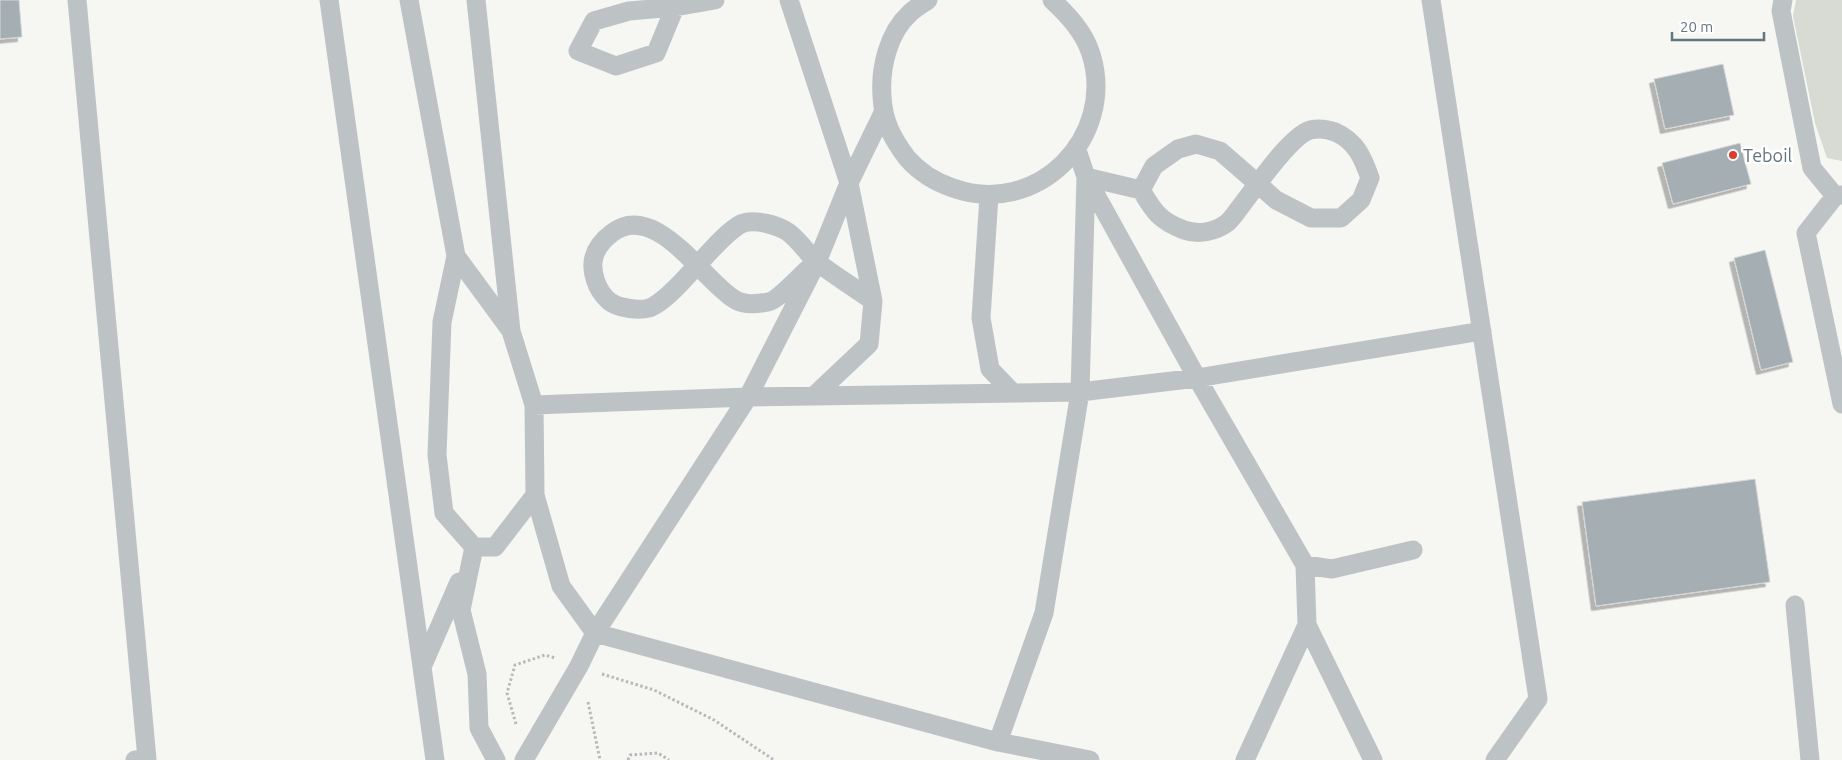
<svg xmlns="http://www.w3.org/2000/svg" width="1842" height="760" viewBox="0 0 1842 760" font-family="Ubuntu,sans-serif">
<style>
.green{fill:#d7dbd3}
.building{fill:#a5afb3;stroke:#d8d8d6;filter:url(#shadow)}
.lines{fill:none;stroke-linecap:round;stroke-linejoin:round}
.path{stroke:#b6babc;stroke-width:3;stroke-dasharray:2.5 2.5;stroke-linecap:butt}
.lane{stroke:#bdc3c5;stroke-width:19}
.poi-dot{fill:#d93c31;stroke:#fff;stroke-width:2}
.labels{text-anchor:middle;dominant-baseline:central;stroke-width:5;stroke-linejoin:round;paint-order:stroke}
.poi-label{font-size:18px;fill:#63767d;stroke:#fff;text-anchor:start}
</style>
<defs>
<filter id="shadow"><feDropShadow dx="-4.5" dy="4.5" stdDeviation="0" flood-color="#0004"/></filter>
</defs>
<rect width="100%" height="100%" fill="#f6f6f3"/>
<path class="green" d="M1796,0H1842V161L1827,158L1815,123L1793,16Z"/>
<path class="building" d="M0,0H19L22,37L0,39Z
M1723,64L1734,115L1665,129L1654,79Z
M1740,143L1751,184L1673,204L1662,163Z
M1765,250L1793,362L1761,370L1734,258Z
M1755,479L1770,582L1596,606L1582,502Z"/>
<g class="lines">
<path class="path" d="M602,674L654,690L714,720L774,760
M588,702L600,760
M516,724L507,693L515,665L545,655L555,658
M628,760L630,755L658,753L669,760"/>
<path class="lane" d="M77,0L147,759L135,760
M329,0L435,760
M409,0L456,256L511,331
M476,0L511,331L534,405L535,495L561,586L595,633L998,742L1090,760
M678,0L675,7L656,53L616,66L578,51L594,21L629,11L675,7L715,0
M789,0L849,183L873,301L869,344L814,396
M928,0C922,4 915,8 910,13C888,33 880,68 882,96C883,121 892,138 907,158C920,173 935,182 953,188C1036,218 1117,138 1091,54C1084,32 1068,15 1052,0
M1431,0L1538,699L1495,760
M1783,0L1781,11L1812,168L1835,196
M1077,150L1086,177L1197,378L1305,565L1307,625L1245,760
M1258,184L1220,151L1196,144L1178,149L1154,166L1141,190C1154,212 1160,221 1184,230C1198,235 1215,232 1227,223C1232,219 1237,211 1241,206C1255,188 1290,136 1310,130C1318,128 1327,129 1335,132C1356,141 1363,158 1370,178L1361,200L1341,218H1311L1276,200L1258,184
M1842,195L1835,196L1806,233L1842,404
M989,196L981,318L990,369L1013,393
M456,256L442,322L437,455L444,513L474,547H495L535,495
M808,269C800,276 777,301 768,302C758,304 743,305 734,299C702,279 655,200 612,233C604,239 597,246 594,257C590,271 597,291 609,301C617,308 639,311 649,308C660,305 681,283 689,274C703,260 724,233 741,224C754,218 777,225 788,232C799,240 807,253 817,262C835,276 855,288 873,301
M534,405L748,397L1080,392L1197,378L1482,331
M474,547L461,610L477,674L479,728L496,760
M1305,565L1332,569L1413,550
M1795,605L1810,760
M1307,625L1373,760
M422,667L459,582
M998,742L1044,613L1080,392L1086,177L1141,190
M524,760L579,666L595,633L748,397L817,262L849,183L883,113"/>
</g>
<circle class="poi-dot" cx="1733" cy="155" r="5"/>
<g class="labels">
<g class="poi-label">
<text x="1743" y="155">Teboil</text>
</g>
</g>
<path d="M1672 32v8h92v-8" fill="none" stroke="#63767d" stroke-width="2.5"/>
<text x="1680" y="32" font-size="15" fill="#63767d" stroke="#ffffff" stroke-width="4" paint-order="stroke">20 m</text>
</svg>
